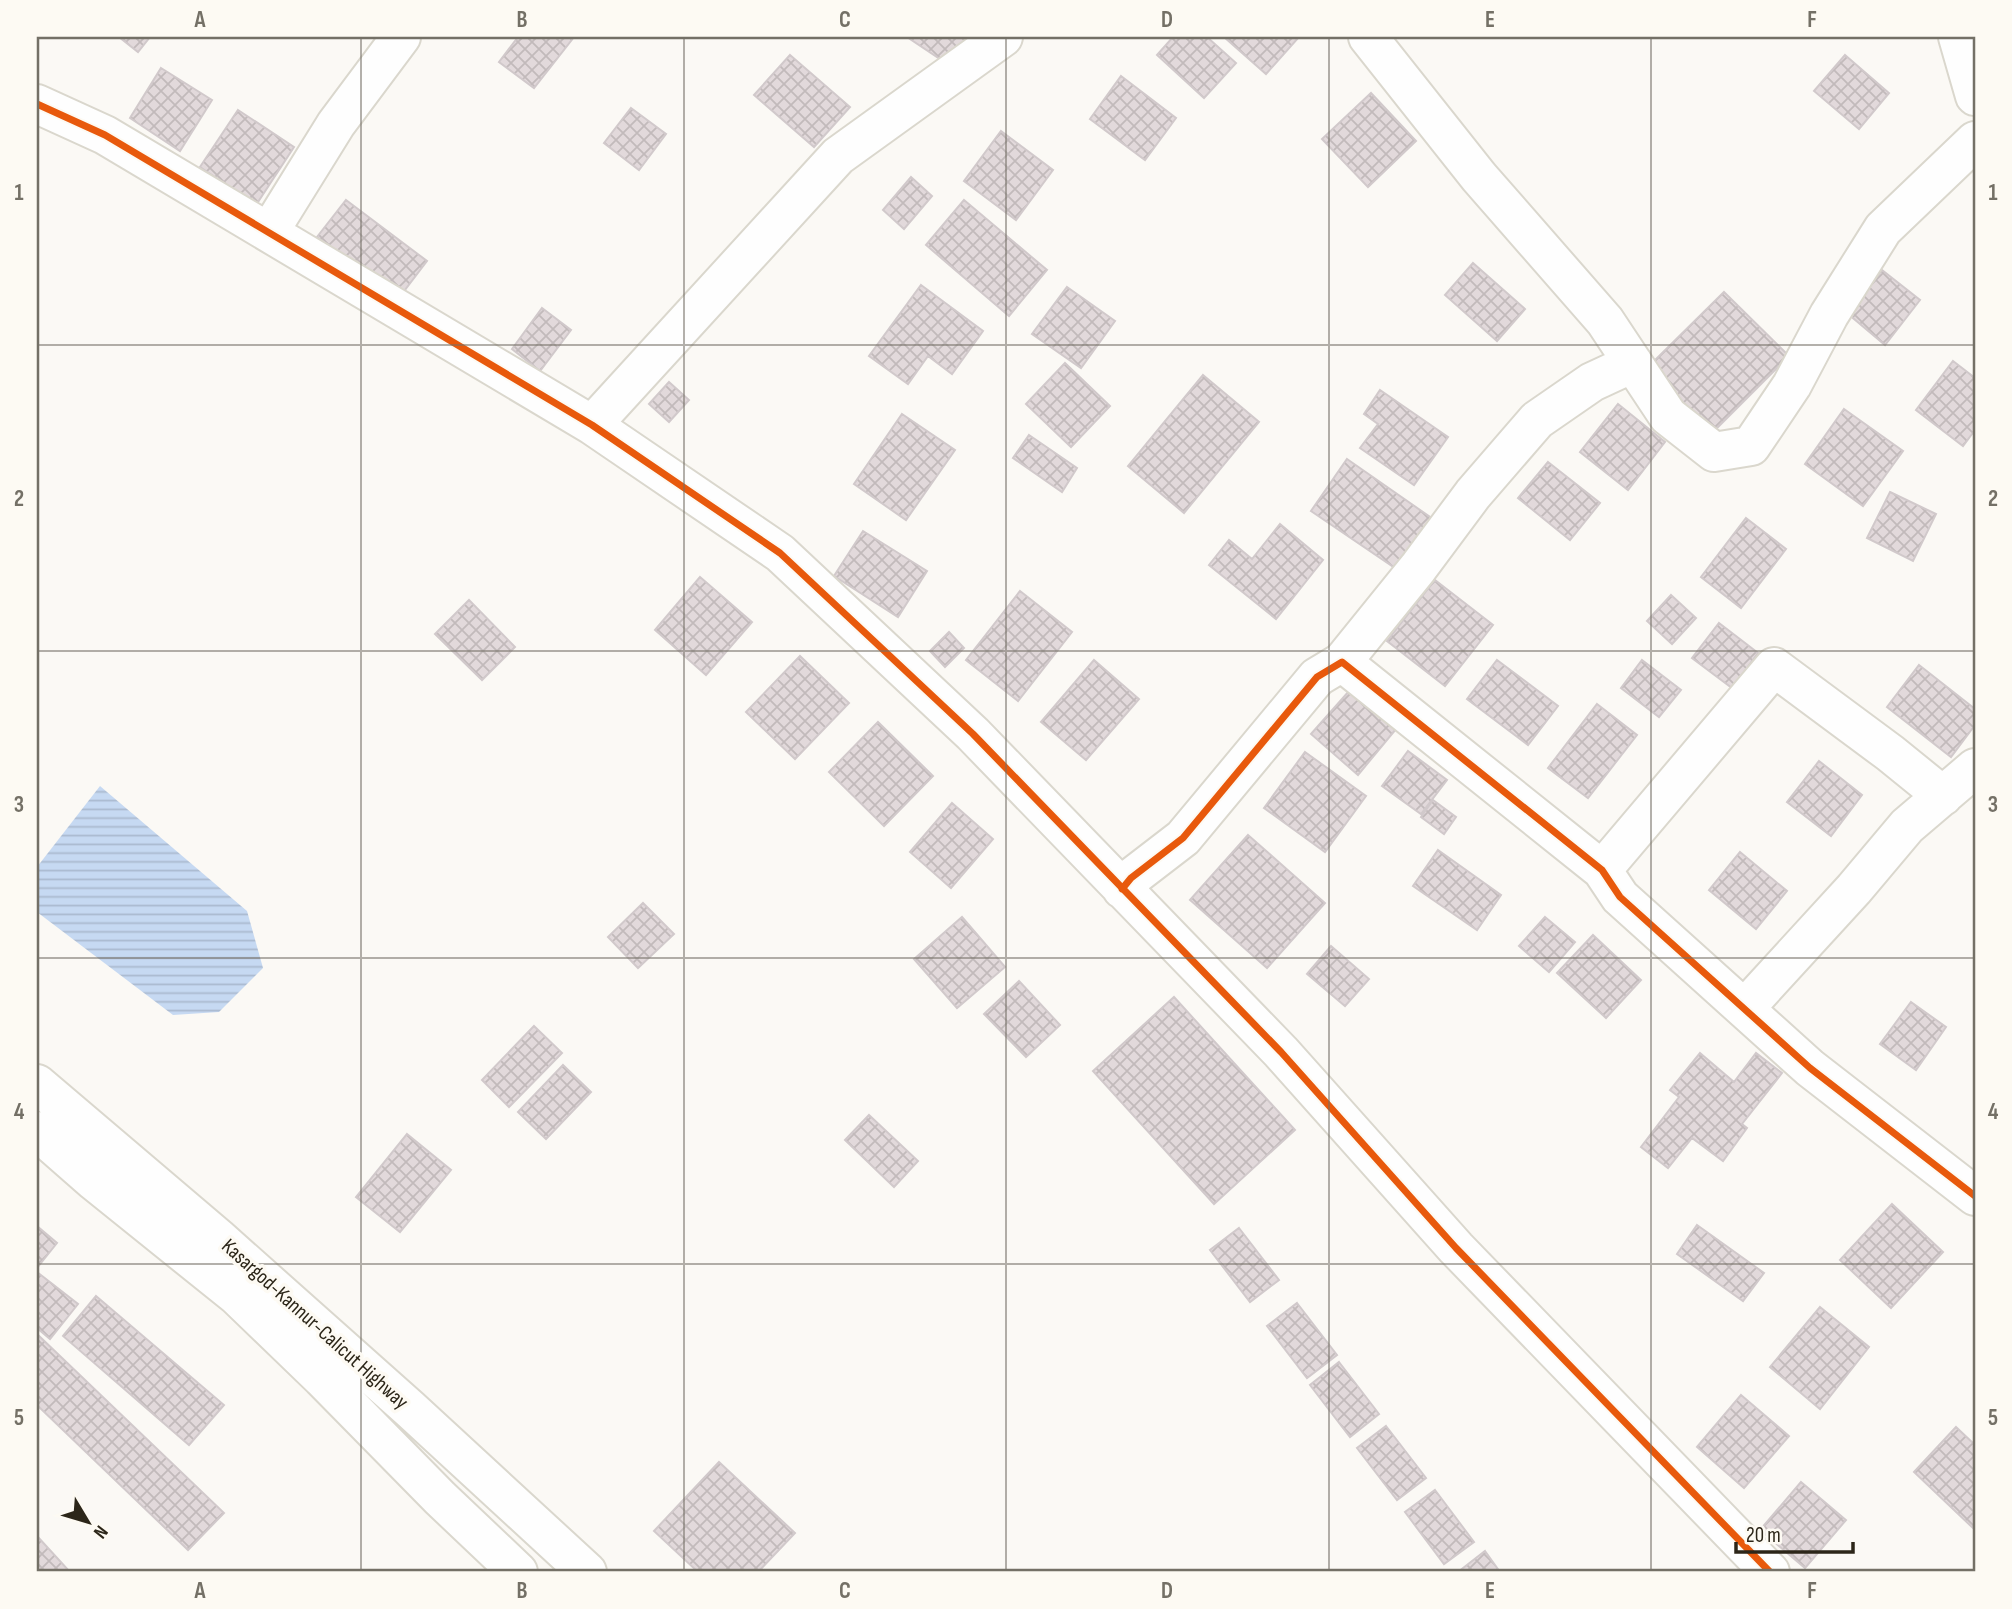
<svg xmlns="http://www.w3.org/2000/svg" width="2012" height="1609" viewBox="0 0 2012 1609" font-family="'Sofia Sans Condensed',sans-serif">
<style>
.water{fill:url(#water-rules)}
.building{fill:url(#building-cross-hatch);stroke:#d1c9cb;stroke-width:2}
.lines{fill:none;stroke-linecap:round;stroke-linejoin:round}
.minor-casing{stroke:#dad7cd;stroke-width:42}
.highway-casing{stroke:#dad7cd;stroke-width:42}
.minor{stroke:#fefefe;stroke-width:38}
.highway{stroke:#fefefe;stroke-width:38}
.cycleway-casing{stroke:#fdfaf3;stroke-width:11}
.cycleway{stroke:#e8590c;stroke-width:7}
.grid{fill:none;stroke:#747066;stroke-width:2;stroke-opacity:0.55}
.labels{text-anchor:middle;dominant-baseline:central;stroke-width:7;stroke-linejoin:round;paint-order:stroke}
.street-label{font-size:21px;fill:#2c2619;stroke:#fdfaf3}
.neatline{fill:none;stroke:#747066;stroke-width:2.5}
.grid-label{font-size:23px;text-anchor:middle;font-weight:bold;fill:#747066}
</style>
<defs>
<pattern id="water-rules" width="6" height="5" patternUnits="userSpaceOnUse" patternTransform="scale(1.75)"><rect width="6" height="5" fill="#c6d9f2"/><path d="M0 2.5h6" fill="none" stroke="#aabacf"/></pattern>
<pattern id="building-cross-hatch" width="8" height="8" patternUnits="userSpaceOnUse" patternTransform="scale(1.75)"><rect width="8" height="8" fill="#e2d9db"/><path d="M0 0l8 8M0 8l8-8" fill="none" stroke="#c2babb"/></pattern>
</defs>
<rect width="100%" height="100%" fill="#fbf9f5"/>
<path class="water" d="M100,786L247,911L263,968L219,1012L173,1015L37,912V867Z"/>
<path class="building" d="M119,37H150L138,52Z
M518,37H574L534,88L499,62Z
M907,37H968L949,65Z
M1173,37H1207L1236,63L1204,98L1157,55Z
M1224,37H1299L1266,74Z
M790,55L850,107L814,147L754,95Z
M1845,55L1889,93L1859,129L1814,91Z
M161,68L212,100L180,151L130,118Z
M1121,76L1176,118L1145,160L1090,119Z
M1371,93L1416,141L1368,187L1322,139Z
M631,108L666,134L639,170L604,143Z
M238,110L294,147L256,205L200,167Z
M1001,131L1053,170L1016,220L964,181Z
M911,177L932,196L904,229L883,210Z
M346,200L427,261L398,299L317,237Z
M964,200L1047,270L1009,316L926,245Z
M1473,263L1525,309L1497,341L1445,295Z
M1882,270L1920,300L1885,345L1847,313Z
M921,285L983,331L952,374L928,356L908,384L869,356Z
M1067,287L1115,321L1081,368L1032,334Z
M1724,292L1789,356L1713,432L1648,367Z
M542,308L571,330L540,371L512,349Z
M1953,361L1975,378V430L1963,446L1916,410Z
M1065,363L1110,406L1071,447L1026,404Z
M1203,375L1259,422L1184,513L1128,466Z
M669,382L689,400L669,422L649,404Z
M1380,390L1448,437L1414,485L1360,448L1378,424L1364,414Z
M1618,404L1665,442L1628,490L1580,452Z
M1844,409L1903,451L1863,506L1805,464Z
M902,414L955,450L906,520L854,484Z
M1029,435L1077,468L1062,492L1013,458Z
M1347,459L1433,519L1398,570L1311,511Z
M1548,462L1600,503L1570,540L1518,498Z
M1890,492L1936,514L1913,561L1867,538Z
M1746,518L1786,549L1741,608L1701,577Z
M1280,524L1323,560L1276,619L1209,565L1229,540L1252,559Z
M863,531L927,571L898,617L834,576Z
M700,577L752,622L706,675L655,630Z
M1435,580L1493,625L1445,686L1387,641Z
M1020,591L1072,632L1018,701L966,660Z
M1671,595L1696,618L1672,644L1647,621Z
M469,600L515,647L482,680L435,634Z
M1719,623L1758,653L1732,688L1692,658Z
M949,632L964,648L945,667L930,651Z
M800,656L849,703L795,759L746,712Z
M1094,660L1139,699L1086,760L1041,722Z
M1497,660L1558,706L1528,745L1467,699Z
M1642,660L1681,690L1659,717L1621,688Z
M1919,665L1975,709V725L1951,757L1887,707Z
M1350,690L1396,729L1358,775L1311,734Z
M1597,704L1637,735L1588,798L1548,768Z
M878,722L933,776L884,826L829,772Z
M1408,751L1447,780L1421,814L1382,786Z
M1305,752L1366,796L1325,852L1264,808Z
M1819,761L1862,795L1831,836L1787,802Z
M1433,800L1456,817L1444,834L1421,817Z
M952,803L993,839L951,888L910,852Z
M1248,835L1325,903L1267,968L1190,900Z
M1438,850L1501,895L1477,930L1413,886Z
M1740,852L1787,891L1756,929L1709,890Z
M643,903L674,934L638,968L608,937Z
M962,917L1005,967L957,1008L914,959Z
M1545,917L1575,942L1549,972L1519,946Z
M1593,935L1641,980L1606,1018L1557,973Z
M1331,946L1369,979L1345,1006L1307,974Z
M1019,981L1060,1025L1026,1057L984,1014Z
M1174,997L1295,1130L1214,1204L1093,1071Z
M1911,1002L1946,1027L1916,1070L1880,1044Z
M534,1026L562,1053L509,1107L482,1080Z
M1700,1053L1734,1082L1756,1053L1782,1073L1742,1124L1747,1128L1723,1161L1692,1138L1668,1168L1641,1147L1679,1097L1670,1090Z
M563,1065L591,1092L546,1139L518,1112Z
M869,1115L918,1161L894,1187L845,1140Z
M407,1134L451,1170L400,1232L356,1197Z
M1892,1204L1943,1252L1891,1308L1840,1260Z
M1697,1225L1764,1273L1743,1301L1677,1254Z
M37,1226L57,1243L37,1268Z
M1239,1228L1279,1280L1250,1302L1210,1250Z
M37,1272L78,1304L50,1339L37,1328Z
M96,1296L224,1405L189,1445L63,1336Z
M1297,1303L1337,1355L1307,1378L1267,1326Z
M1820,1307L1869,1347L1820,1409L1770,1367Z
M37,1334L224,1513L188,1550L37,1405Z
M1339,1362L1379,1414L1350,1437L1310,1385Z
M1741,1395L1789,1436L1744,1488L1697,1447Z
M1386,1426L1426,1478L1397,1500L1357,1448Z
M1956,1427L1975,1445L1974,1529L1914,1472Z
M719,1462L795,1533L758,1572H698L654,1531Z
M1801,1482L1846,1520L1805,1568L1760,1530Z
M1435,1490L1474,1542L1444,1564L1405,1512Z
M37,1536L70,1572H37Z
M1485,1551L1500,1572H1458Z"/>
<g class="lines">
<g class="minor-casing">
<path id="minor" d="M1368,37L1479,177L1605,321L1668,416L1714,452L1751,446L1792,385L1829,315L1883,229L1975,141
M1958,37L1975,96
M37,104L105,135L592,425L780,553L973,734L1281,1052L1456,1248L1770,1572
M269,232L336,124L401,37
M592,425L838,156L1003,37
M1342,662L1418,568L1473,494L1537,420L1592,382L1633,363
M1602,870L1774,667L1890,753L1943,796
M1122,889L1131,878L1183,838L1317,677L1342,662L1602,870L1620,897L1810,1068L1975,1196
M1745,1008L1854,889L1907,826L1975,768"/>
</g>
<g class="highway-casing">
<path id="highway" d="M37,1084L218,1238L410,1409L587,1572
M37,1131L94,1181L237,1296L322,1378L440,1498L518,1572"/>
</g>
<use href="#minor" class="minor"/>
<use href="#highway" class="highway"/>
<g class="cycleway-casing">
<path id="cycleway" d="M37,104L105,135L592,425L780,553L973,734L1281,1052L1456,1248L1770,1572
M1122,889L1131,878L1183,838L1317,677L1342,662L1602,870L1620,897L1810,1068L1975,1196"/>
</g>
<use href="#cycleway" class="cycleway"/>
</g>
<path class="grid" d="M361,37V1572M684,37V1572M1006,37V1572M1329,37V1572M1651,37V1572M37,345H1975M37,651H1975M37,958H1975M37,1264H1975"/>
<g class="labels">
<g class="street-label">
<text transform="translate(315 1324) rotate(42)">Kasargod-Kannur-Calicut Highway</text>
</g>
</g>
<rect width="2012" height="1609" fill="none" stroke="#fdfaf3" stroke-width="77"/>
<g transform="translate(88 1522) rotate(128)" stroke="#fdfaf3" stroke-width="5" paint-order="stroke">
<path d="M0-5L12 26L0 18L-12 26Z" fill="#2c2619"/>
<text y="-10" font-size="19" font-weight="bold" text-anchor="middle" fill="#2c2619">N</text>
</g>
<path d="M1736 1542v10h117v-10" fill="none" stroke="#2c2619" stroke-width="3.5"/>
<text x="1746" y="1542" font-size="21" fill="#2c2619" stroke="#fdfaf3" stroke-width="5" paint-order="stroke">20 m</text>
<rect x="38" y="38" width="1936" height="1532" class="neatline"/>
<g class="grid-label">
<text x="200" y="27">A</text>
<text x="522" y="27">B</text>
<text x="845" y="27">C</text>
<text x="1167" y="27">D</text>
<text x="1490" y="27">E</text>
<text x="1812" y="27">F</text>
<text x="19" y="200">1</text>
<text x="1993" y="200">1</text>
<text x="19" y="506">2</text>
<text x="1993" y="506">2</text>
<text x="19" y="812">3</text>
<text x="1993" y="812">3</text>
<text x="19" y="1119">4</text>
<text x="1993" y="1119">4</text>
<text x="19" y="1425">5</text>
<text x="1993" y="1425">5</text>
<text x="200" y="1598">A</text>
<text x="522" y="1598">B</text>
<text x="845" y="1598">C</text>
<text x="1167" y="1598">D</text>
<text x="1490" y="1598">E</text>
<text x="1812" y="1598">F</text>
</g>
</svg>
